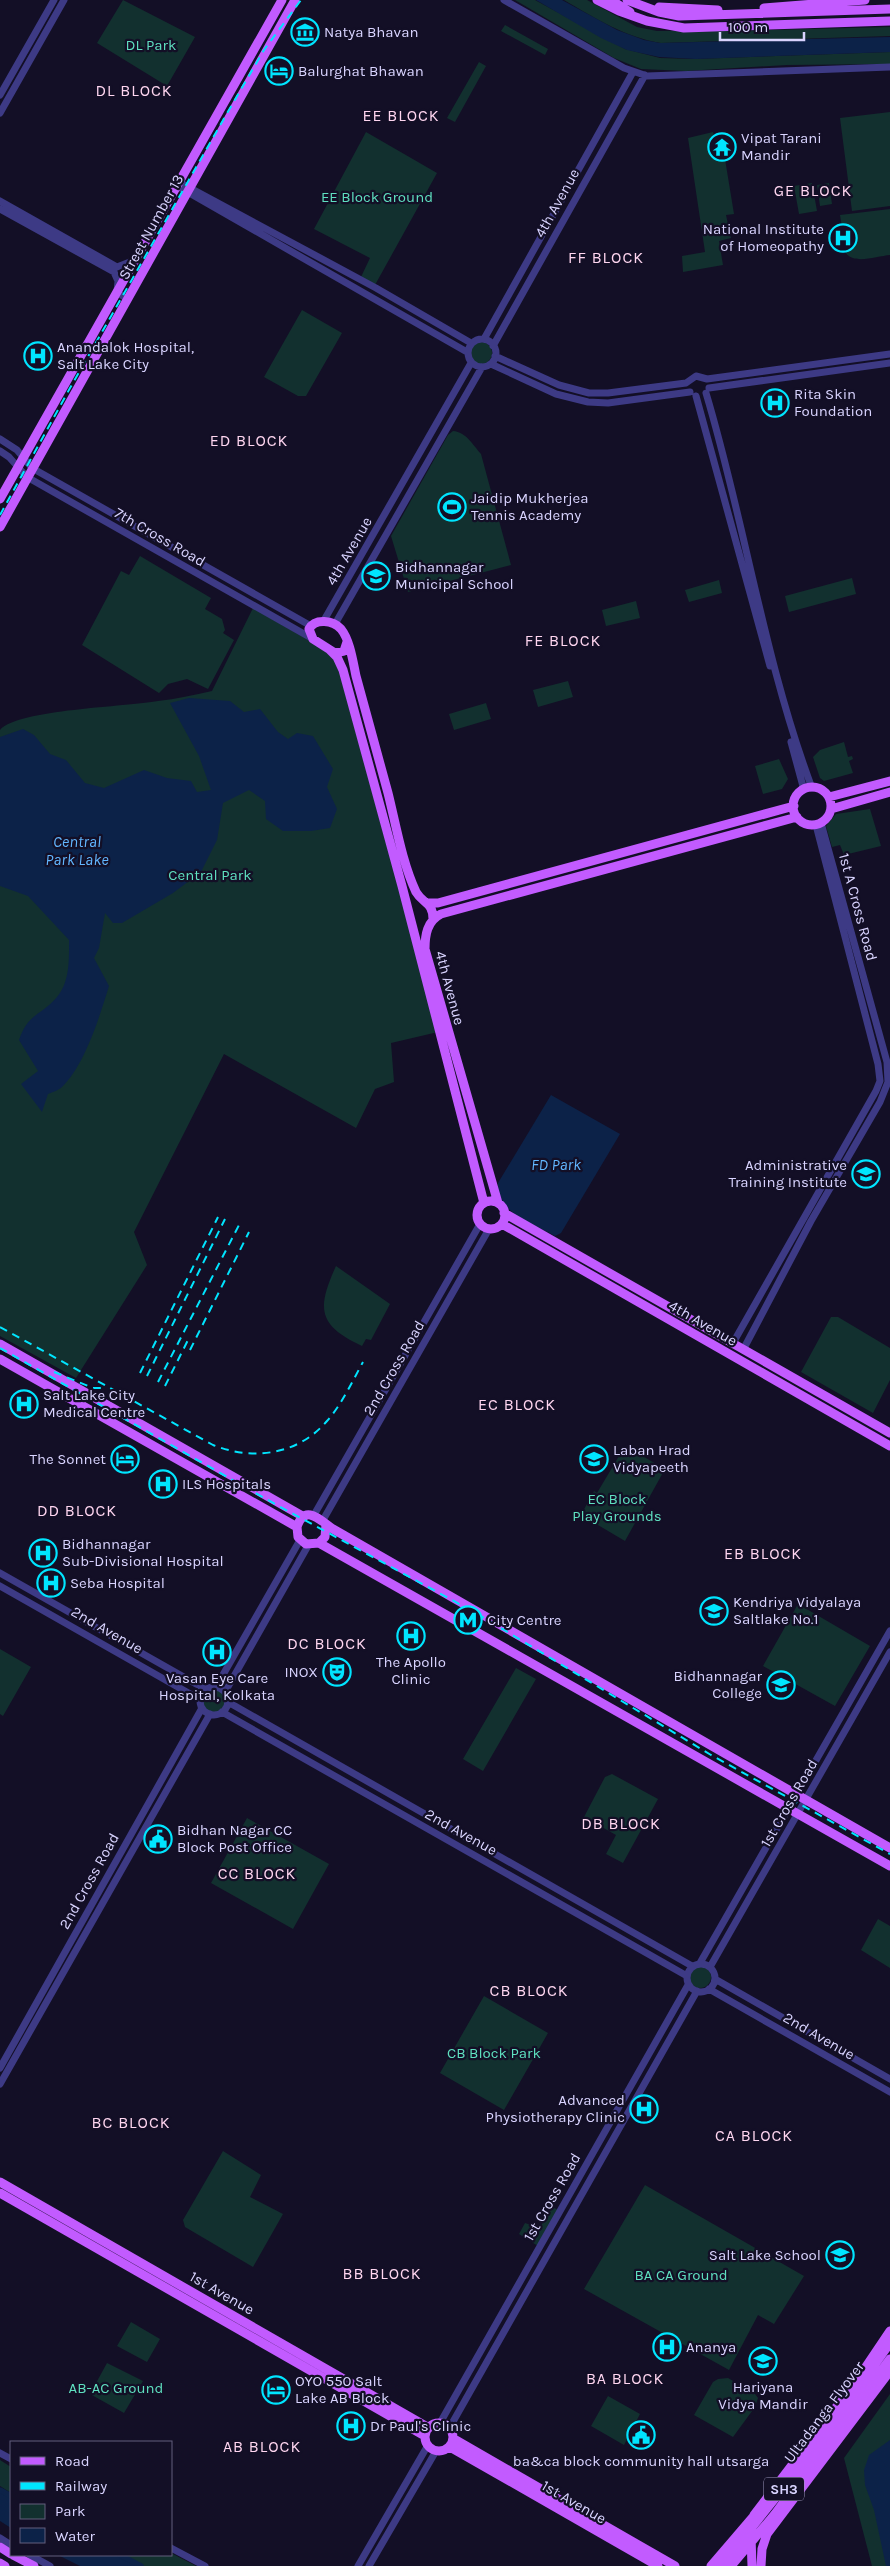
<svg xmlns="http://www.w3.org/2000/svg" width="890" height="2566" viewBox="0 0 890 2566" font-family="Karla,sans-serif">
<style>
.green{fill:#12302f}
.water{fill:#0c2248}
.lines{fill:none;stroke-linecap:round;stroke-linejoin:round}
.canal{stroke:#0c2248;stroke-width:5.5}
.minor{stroke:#3d3a85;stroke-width:7}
.major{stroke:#c25bff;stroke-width:9}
.rail{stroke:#00e5ff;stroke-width:2;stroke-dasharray:8 6;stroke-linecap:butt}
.labels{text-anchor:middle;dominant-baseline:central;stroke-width:4.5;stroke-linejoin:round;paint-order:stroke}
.shield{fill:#130f26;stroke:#9e99be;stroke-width:1}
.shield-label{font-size:14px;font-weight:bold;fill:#d9d4ff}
.poi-label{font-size:15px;fill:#d9d4ff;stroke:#130f26;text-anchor:start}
.park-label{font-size:15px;fill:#5fe0c0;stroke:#130f26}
.street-label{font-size:15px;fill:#d9d4ff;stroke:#130f26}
.neighbourhood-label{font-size:16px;letter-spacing:1px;fill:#ffd6f0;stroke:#130f26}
.water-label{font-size:16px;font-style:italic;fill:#62b6ff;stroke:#130f26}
</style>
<rect width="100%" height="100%" fill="#130f26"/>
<path class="green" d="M123,0L195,37L167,86L97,43Z
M515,0H535L625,49L660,58L694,59L890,52V64L787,65L686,71L641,69L614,58Z
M564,0H587L637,27L657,31H734L890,27V36L661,43C624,37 595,18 564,0Z
M505,25L548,49L545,55L501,31Z
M479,62L486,66L455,122L447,118Z
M890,112V206L852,211L840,118Z
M366,132L437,173L375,285L361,277L370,258L314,229Z
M713,132L719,159H725L734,214L726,215L731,238L719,241L723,265L683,272L682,256L705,252L688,138Z
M812,183L817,211L799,214L794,186Z
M829,183L832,204L820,206L817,185Z
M890,209V255C877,256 854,265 846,253L840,215Z
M302,310L342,333L306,396H298L264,377Z
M470 353a11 11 0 1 1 22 0a11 11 0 1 1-22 0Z
M453,431C466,432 473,445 481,454L511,565L408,592L391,536L448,435Z
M140,556L211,598L205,609L222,619L225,630L223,633L234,640L208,689L187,679L168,684L159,693L82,645L121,571L129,575Z
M852,578L856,594L789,612L785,596Z
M719,580L722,593L689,602L685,590Z
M636,601L640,618L606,626L602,610Z
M253,608L327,651L336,660L438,1032L391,1043L394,1082L375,1089L356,1128L224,1054L134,1232L147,1265L76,1378L0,1336V730C18,709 127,707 158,701C176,699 194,695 212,691Z
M568,681L573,697L538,707L533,690Z
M486,703L491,719L454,730L449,714Z
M844,742L848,757L852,756L853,759L849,761L853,773L824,781L820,778L813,757L820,750Z
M779,759L788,779L782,789L763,794L755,766Z
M870,809L881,846L844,855L840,845L832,847L826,826L836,814Z
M336,1266L390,1304L371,1340L366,1339L362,1346C317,1325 317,1308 336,1266Z
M831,1317H838L890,1348V1380L873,1413L801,1372Z
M625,1446L665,1469L625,1541L581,1515L594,1491L597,1493Z
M798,1604L870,1646L835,1706L763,1666Z
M0,1649L31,1667L3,1716L0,1714Z
M516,1668L536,1679L483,1771L463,1759Z
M203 1701a11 11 0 1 1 22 0a11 11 0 1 1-22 0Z
M612,1774L658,1799L623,1863L606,1854L616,1835L584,1817L605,1777Z
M247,1818L329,1864L293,1929L211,1883Z
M878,1919L890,1926V1968L861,1950Z
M689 1977a11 11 0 1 1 22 0a11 11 0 1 1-22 0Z
M484,1996L548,2033L504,2110L440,2073Z
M223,2151L261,2175L250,2197L283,2214L253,2267L185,2227L183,2220Z
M645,2185L804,2276L774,2324L758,2315L729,2370L584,2289Z
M547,2204L558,2210L538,2246L519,2234L525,2223L540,2228L546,2216L542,2213Z
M131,2322L160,2339L147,2362L117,2346Z
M107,2363L143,2381L124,2413L90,2394Z
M728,2378L755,2394L758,2398L755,2407L733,2437L694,2415L713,2382L718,2379Z
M890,2394V2566H872L844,2458Z
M608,2396L640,2414L624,2445L591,2426Z
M0,2460L11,2467V2493L0,2486Z
M171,2553L196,2566H142L121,2555Z"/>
<path class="water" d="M536,0H562L617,30L644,40L660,43L890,37V52L696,59L659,57L627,50L601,38Z
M189,698L230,701L244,712L260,709L278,732L288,739L297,733L313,736L333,769L327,787L337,809L330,828L311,831H283L266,819L265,801L249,790L223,803L217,840L201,872L173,893L122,923H113L105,913L99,948L94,958L109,986C100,1015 85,1065 62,1087C59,1090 53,1092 48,1094L42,1112L21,1084L38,1071L19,1040C28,1013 41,1016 57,997C70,982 69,959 69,940L28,896L0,886V737L23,729L34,735L50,754L66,760L85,783L104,788L144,770L167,778L191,781L197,792L211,790L199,756L170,703Z
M551,1095L620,1134L561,1233L555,1236C534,1224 495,1212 498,1183Z
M890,2440V2566H886L874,2510L865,2485L864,2470L869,2455Z
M0,2491L11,2498V2528L0,2521Z
M58,2555H118L139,2566H80Z"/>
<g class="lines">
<path class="canal" d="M0,2490L11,2496
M120,2555L141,2566"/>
<path class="minor" d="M504,0L624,68L647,76L890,67
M0,95L54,0
M0,113L64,0
M179,182L376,288L471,343
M177,186L467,352
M0,201L117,267L135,260
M0,209L114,272L118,281L117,292L127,299
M468 353a14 14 0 1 1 28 0a14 14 0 1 1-28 0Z
M484,339L633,72
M493,346L645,75
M495,356L559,385L589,393H608L686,383L696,376L707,379L890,354
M491,364L556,394L588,402L608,403L690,392
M709,388L890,363
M706,393C745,523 764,660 812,788
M696,396L770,666
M0,439L17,450L32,468L311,626
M0,451L9,457L27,477L313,639
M323,622L471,363
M335,624L482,367
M791,742L804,790
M733,1343L876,1091L880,1081L878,1064L816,825
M743,1350L811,1221L880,1102L888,1082L887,1062L821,823
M314,1515L480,1224
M323,1520L489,1229
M0,1573L205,1689
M0,1586L199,1699
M200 1701a14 14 0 1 1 28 0a14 14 0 1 1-28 0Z
M216,1687L300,1540
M225,1692L309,1544
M228,1702L692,1966
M222,1712L687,1976
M700,1963L890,1631
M687 1978a14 14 0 1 1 28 0a14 14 0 1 1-28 0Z
M710,1967L890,1652
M715,1979L890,2079
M709,1989L890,2092
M0,2068L202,1708
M0,2084L210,1714
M440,2423L688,1985
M450,2427L697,1991
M0,2453L11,2459
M0,2538L11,2545
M171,2548L205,2566
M30,2555L50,2566
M358,2566L428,2445
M369,2566L436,2451"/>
<path class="major" d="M597,0L619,11L647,21L684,28L890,21
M611,0L630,12
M627,0L659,12L679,16L890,9
M659,7L718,10
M764,8L865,0
M0,499L282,0
M0,527L295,0
M347,642L344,651L335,653L313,639L309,629C315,618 333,620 341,629C350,640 353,662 356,676C367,715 377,754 388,793C396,825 402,862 416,892C423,904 433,902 433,919
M330,650L337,657L343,670L402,886L484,1203
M793 806a19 19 0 1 1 38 0a19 19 0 1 1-38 0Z
M829,797L890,781
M831,809L890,792
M428,903H438L794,806
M477 1215a14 14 0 1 1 28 0a14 14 0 1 1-28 0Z
M498,1203L425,949C425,935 427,921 441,914L797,817
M504,1213L890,1433
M502,1224L890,1446
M0,1344L304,1517
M0,1359L297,1527
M326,1524L325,1537L319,1543L306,1544L298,1537L297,1527C305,1502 322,1522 333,1529L890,1848
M319,1543L890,1866
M0,2182L429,2428
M0,2193L425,2436
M425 2437a14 14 0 1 1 28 0a14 14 0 1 1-28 0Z
M454,2439L675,2566
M450,2447L658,2566
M0,2547L11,2554
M13,2555L34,2566
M0,2563L5,2566
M711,2566L753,2517
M721,2566L816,2447L890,2343
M731,2566L775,2514L890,2359
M752,2566L751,2537L754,2515L857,2380L890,2331
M761,2566L762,2549L767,2534L890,2371"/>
<path class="rail" d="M0,515L70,388L226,115L264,50L301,0
M0,1327L213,1445C253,1461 298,1455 327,1421C342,1404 352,1382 363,1362
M0,1348L275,1504L476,1613L711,1755L890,1854
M190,1350L249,1232
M54,1372L93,1388H105
M140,1373L218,1217
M147,1376L225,1219
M158,1382L239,1225
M165,1386L188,1340"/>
</g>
<defs>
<g id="museum-ring" transform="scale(1.4375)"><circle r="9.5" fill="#130f26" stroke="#00e5ff" stroke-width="1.5"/><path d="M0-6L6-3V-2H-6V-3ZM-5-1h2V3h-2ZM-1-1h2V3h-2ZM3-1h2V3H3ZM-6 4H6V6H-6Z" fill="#00e5ff"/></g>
<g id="hotel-ring" transform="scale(1.4375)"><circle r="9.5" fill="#130f26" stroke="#00e5ff" stroke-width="1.5"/><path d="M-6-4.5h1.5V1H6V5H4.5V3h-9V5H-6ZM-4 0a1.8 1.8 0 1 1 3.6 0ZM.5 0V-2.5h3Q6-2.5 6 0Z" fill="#00e5ff"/></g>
<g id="temple-ring" transform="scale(1.4375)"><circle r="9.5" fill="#130f26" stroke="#00e5ff" stroke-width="1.5"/><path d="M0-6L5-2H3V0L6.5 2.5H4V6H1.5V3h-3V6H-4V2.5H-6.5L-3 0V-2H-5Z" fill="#00e5ff"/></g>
<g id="hospital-ring" transform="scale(1.4375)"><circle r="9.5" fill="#130f26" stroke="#00e5ff" stroke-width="1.5"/><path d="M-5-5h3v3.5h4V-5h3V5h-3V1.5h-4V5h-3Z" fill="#00e5ff"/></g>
<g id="stadium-ring" transform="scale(1.4375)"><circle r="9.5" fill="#130f26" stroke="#00e5ff" stroke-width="1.5"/><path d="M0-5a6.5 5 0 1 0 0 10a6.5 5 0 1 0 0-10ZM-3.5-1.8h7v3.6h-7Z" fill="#00e5ff"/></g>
<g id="school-ring" transform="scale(1.4375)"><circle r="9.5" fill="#130f26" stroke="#00e5ff" stroke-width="1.5"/><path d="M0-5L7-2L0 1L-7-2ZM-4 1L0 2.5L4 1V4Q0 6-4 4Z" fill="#00e5ff"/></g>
<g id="university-ring" transform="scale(1.4375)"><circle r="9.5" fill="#130f26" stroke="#00e5ff" stroke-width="1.5"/><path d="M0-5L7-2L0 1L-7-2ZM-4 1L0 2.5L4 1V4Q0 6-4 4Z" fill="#00e5ff"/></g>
<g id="metro-ring" transform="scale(1.4375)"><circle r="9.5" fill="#130f26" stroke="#00e5ff" stroke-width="1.5"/><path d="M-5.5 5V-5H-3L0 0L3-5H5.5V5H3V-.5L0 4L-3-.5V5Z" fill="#00e5ff"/></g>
<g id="theatre-ring" transform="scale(1.4375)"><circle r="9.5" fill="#130f26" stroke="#00e5ff" stroke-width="1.5"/><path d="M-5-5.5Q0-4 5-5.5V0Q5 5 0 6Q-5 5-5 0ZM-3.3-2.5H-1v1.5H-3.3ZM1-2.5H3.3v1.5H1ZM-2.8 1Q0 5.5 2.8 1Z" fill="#00e5ff"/></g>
<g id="civic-ring" transform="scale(1.4375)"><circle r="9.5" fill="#130f26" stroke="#00e5ff" stroke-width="1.5"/><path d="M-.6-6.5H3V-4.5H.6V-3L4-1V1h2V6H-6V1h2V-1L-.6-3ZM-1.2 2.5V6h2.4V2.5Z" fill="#00e5ff"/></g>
</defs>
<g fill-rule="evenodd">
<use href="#museum-ring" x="305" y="32"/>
<use href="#hotel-ring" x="279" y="71"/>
<use href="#temple-ring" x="722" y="147"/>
<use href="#hospital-ring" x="843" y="238"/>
<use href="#hospital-ring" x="38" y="356"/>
<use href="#hospital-ring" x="775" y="403"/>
<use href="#stadium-ring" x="452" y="507"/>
<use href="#school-ring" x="376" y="576"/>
<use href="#university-ring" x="866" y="1174"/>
<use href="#hospital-ring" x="24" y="1404"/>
<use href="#hotel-ring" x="125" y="1459"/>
<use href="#school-ring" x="594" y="1459"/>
<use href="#hospital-ring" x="163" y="1484"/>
<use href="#hospital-ring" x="43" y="1553"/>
<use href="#hospital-ring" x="51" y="1583"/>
<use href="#school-ring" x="714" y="1611"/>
<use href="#metro-ring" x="468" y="1620"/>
<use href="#hospital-ring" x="411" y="1636"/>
<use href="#hospital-ring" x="217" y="1652"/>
<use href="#theatre-ring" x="337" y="1672"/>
<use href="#university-ring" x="781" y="1685"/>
<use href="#civic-ring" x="158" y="1839"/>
<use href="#hospital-ring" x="644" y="2109"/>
<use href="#school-ring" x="840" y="2255"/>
<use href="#hospital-ring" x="667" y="2347"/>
<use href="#school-ring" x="763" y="2361"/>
<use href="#hotel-ring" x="276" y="2390"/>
<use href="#hospital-ring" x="351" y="2426"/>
<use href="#civic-ring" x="641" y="2435"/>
</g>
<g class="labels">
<rect class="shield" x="764" y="2477.5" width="40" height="23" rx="4"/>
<g class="shield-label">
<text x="784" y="2489">SH3</text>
</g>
<g class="poi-label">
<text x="324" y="32">Natya Bhavan</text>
<text x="298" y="71">Balurghat Bhawan</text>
<text x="741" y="138">Vipat Tarani<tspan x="741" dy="17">Mandir</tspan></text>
<text x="824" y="229" text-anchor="end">National Institute<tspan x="824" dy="17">of Homeopathy</tspan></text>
<text x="57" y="347">Anandalok Hospital,<tspan x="57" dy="17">Salt Lake City</tspan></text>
<text x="794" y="394">Rita Skin<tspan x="794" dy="17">Foundation</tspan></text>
<text x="471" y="498">Jaidip Mukherjea<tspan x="471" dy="17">Tennis Academy</tspan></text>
<text x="395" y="567">Bidhannagar<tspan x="395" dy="17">Municipal School</tspan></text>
<text x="847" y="1165" text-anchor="end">Administrative<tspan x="847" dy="17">Training Institute</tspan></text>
<text x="43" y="1395">Salt Lake City<tspan x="43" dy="17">Medical Centre</tspan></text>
<text x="613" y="1450">Laban Hrad<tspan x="613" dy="17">Vidyapeeth</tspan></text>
<text x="106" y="1459" text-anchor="end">The Sonnet</text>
<text x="182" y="1484">ILS Hospitals</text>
<text x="62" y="1544">Bidhannagar<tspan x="62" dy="17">Sub-Divisional Hospital</tspan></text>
<text x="70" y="1583">Seba Hospital</text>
<text x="733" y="1602">Kendriya Vidyalaya<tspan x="733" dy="17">Saltlake No.1</tspan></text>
<text x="487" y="1620">City Centre</text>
<text x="411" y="1662" text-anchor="middle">The Apollo<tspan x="411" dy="17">Clinic</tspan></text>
<text x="318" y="1672" text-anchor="end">INOX</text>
<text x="762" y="1676" text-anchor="end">Bidhannagar<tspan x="762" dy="17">College</tspan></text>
<text x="217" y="1678" text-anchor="middle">Vasan Eye Care<tspan x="217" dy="17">Hospital, Kolkata</tspan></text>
<text x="177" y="1830">Bidhan Nagar CC<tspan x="177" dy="17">Block Post Office</tspan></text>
<text x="625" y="2100" text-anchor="end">Advanced<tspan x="625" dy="17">Physiotherapy Clinic</tspan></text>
<text x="821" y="2255" text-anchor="end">Salt Lake School</text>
<text x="686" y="2347">Ananya</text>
<text x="295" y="2381">OYO 550 Salt<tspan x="295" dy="17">Lake AB Block</tspan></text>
<text x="763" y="2387" text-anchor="middle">Hariyana<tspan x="763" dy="17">Vidya Mandir</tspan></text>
<text x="370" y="2426">Dr Paul's Clinic</text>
<text x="641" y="2461" text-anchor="middle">ba&amp;ca block community hall utsarga</text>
</g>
<g class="park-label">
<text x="151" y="45">DL Park</text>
<text x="377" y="197">EE Block Ground</text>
<text x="210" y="875">Central Park</text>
<text x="617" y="1499">EC Block<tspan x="617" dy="17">Play Grounds</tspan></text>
<text x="494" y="2053">CB Block Park</text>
<text x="681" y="2275">BA CA Ground</text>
<text x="116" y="2388">AB-AC Ground</text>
</g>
<g class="street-label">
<text transform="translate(557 203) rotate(-61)">4th Avenue</text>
<text transform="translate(151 227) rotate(-61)">Street Number 13</text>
<text transform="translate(160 537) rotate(30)">7th Cross Road</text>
<text transform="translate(349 551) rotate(-60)">4th Avenue</text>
<text transform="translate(858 907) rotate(75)">1st A Cross Road</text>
<text transform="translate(450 988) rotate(75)">4th Avenue</text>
<text transform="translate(703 1323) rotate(30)">4th Avenue</text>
<text transform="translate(394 1368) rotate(-60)">2nd Cross Road</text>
<text transform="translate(107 1630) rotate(30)">2nd Avenue</text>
<text transform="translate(789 1803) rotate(-60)">1st Cross Road</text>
<text transform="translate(461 1832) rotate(29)">2nd Avenue</text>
<text transform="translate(89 1881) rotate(-61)">2nd Cross Road</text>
<text transform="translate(819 2036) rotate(30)">2nd Avenue</text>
<text transform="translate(552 2197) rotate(-60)">1st Cross Road</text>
<text transform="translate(222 2293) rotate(30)">1st Avenue</text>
<text transform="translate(824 2412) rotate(-53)">Ultadanga Flyover</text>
<text transform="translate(574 2502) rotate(30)">1st Avenue</text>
</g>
<g class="neighbourhood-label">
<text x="134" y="90">DL BLOCK</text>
<text x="401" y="115">EE BLOCK</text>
<text x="813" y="190">GE BLOCK</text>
<text x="606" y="257">FF BLOCK</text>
<text x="249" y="440">ED BLOCK</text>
<text x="563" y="640">FE BLOCK</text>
<text x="517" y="1404">EC BLOCK</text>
<text x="77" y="1510">DD BLOCK</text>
<text x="763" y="1553">EB BLOCK</text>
<text x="327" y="1643">DC BLOCK</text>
<text x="621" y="1823">DB BLOCK</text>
<text x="257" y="1873">CC BLOCK</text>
<text x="529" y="1990">CB BLOCK</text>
<text x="131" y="2122">BC BLOCK</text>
<text x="754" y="2135">CA BLOCK</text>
<text x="382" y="2273">BB BLOCK</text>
<text x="625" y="2378">BA BLOCK</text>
<text x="262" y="2446">AB BLOCK</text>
</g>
<g class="water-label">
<text x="77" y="841">Central<tspan x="77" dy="18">Park Lake</tspan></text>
<text x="556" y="1164">FD Park</text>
</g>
</g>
<rect x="10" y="2441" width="162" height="115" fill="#130f26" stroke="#625e7d"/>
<rect x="20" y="2457" width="25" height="8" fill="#c25bff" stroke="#625e7d"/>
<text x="55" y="2466" font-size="15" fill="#d9d4ff">Road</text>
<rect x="20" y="2482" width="25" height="8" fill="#00e5ff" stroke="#625e7d"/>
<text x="55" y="2491" font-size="15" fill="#d9d4ff">Railway</text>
<rect x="20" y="2504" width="25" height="15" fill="#12302f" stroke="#625e7d"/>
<text x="55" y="2516" font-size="15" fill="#d9d4ff">Park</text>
<rect x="20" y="2528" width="25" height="15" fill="#0c2248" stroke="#625e7d"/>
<text x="55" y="2541" font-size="15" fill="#d9d4ff">Water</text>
<path d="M720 32v8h84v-8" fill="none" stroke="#d9d4ff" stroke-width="2.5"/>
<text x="728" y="32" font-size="15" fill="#d9d4ff" stroke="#130f26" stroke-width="4" paint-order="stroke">100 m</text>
</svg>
